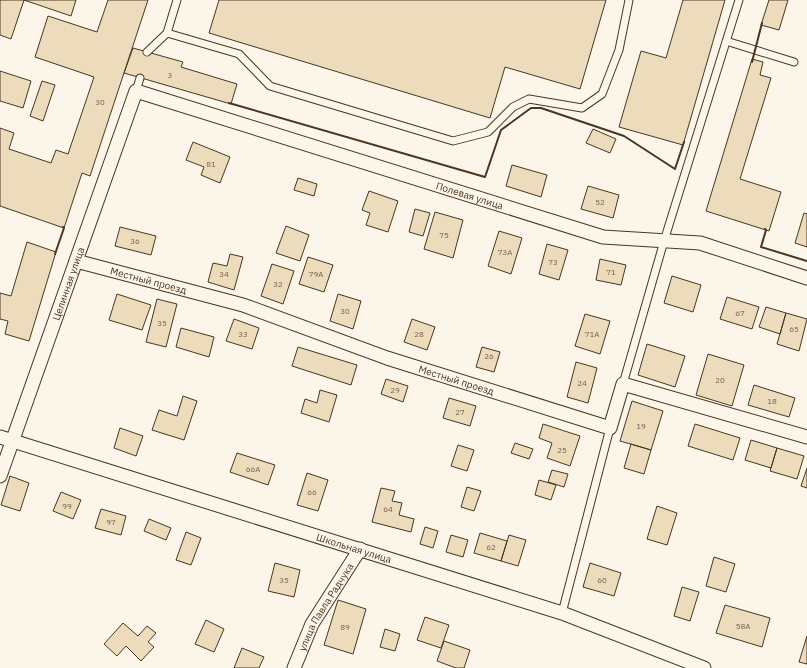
<svg xmlns="http://www.w3.org/2000/svg" width="807" height="668" viewBox="0 0 807 668" font-family="'IBM Plex Sans',sans-serif">
<style>
.building{fill:#ecdcbc;stroke:#4a3520}
.lines{fill:none;stroke-linecap:round;stroke-linejoin:round}
.service-casing{stroke:#4a3520;stroke-width:9}
.minor-casing{stroke:#4a3520;stroke-width:15}
.service{stroke:#fbf6e9;stroke-width:7}
.minor{stroke:#fbf6e9;stroke-width:13}
.wall{stroke:#4a3520;stroke-width:2}
.labels{text-anchor:middle;dominant-baseline:central;stroke-width:3;stroke-linejoin:round;paint-order:stroke}
.number-label{font-size:8px;fill:#725f47}
.street-label{font-size:10px;fill:#4a3520;stroke:#fbf6e9}
</style>
<rect width="100%" height="100%" fill="#fbf6e9"/>
<path class="building" d="M0,0H24L11,39L0,35Z
M24,0H76L71,16Z
M108,0H148L90,176L82,173L64,228L0,206V128L14,133L9,149L51,163L56,150L68,154L94,77L35,57L48,16L97,32Z
M219,0H606L580,89L505,67L490,118L209,33Z
M683,0H725L683,145L619,127L641,51L666,58Z
M769,0H788L779,30L761,25Z
M133,48L183,62L181,67L237,84L231,104L124,73Z
M752,59L763,62L760,75L771,78L740,179L781,192L769,231L706,211Z
M0,71L31,81L23,108L0,101Z
M42,81L55,85L43,121L30,116Z
M593,129L616,139L610,153L586,143Z
M193,142L230,157L220,183L201,175L204,167L186,160Z
M512,165L547,175L541,197L506,186Z
M298,178L317,184L314,196L294,190Z
M588,186L619,195L613,218L581,209Z
M369,191L398,201L388,232L366,225L370,213L362,210Z
M415,209L430,213L423,236L409,232Z
M435,212L463,220L453,258L424,249Z
M804,213L807,214V247L795,243Z
M286,226L309,235L300,261L276,253Z
M120,227L156,236L151,255L115,246Z
M499,231L522,238L511,274L488,266Z
M27,242L56,252L29,341L5,334L8,321L0,319V293L11,296Z
M547,244L568,250L559,280L539,274Z
M230,254L243,257L234,290L208,282L213,263L227,266Z
M308,257L333,265L324,292L299,284Z
M600,259L626,265L621,285L596,280Z
M272,264L294,271L283,304L261,296Z
M672,276L701,285L693,312L664,303Z
M117,294L151,305L142,330L109,320Z
M338,294L361,301L353,329L330,321Z
M727,297L759,307L752,329L720,319Z
M157,299L177,304L166,347L146,342Z
M766,307L786,313L780,334L759,327Z
M786,313L807,319L799,351L777,344Z
M585,314L610,321L600,354L575,346Z
M234,319L259,328L252,349L226,341Z
M412,319L435,327L427,350L404,342Z
M181,328L214,337L209,357L176,347Z
M647,344L685,356L675,387L638,375Z
M298,347L357,365L351,385L292,366Z
M482,347L500,352L494,372L476,367Z
M708,354L744,365L732,406L696,395Z
M576,362L597,368L588,403L567,397Z
M386,379L408,386L403,402L381,394Z
M754,385L795,398L789,417L748,405Z
M320,390L337,395L329,422L301,413L305,399L317,403Z
M183,396L197,401L184,440L152,430L159,410L177,416Z
M449,398L476,406L470,426L443,418Z
M632,401L663,411L651,450L620,441Z
M543,424L580,436L570,466L547,458L552,443L539,438Z
M695,424L740,438L733,460L688,446Z
M120,428L143,436L136,456L114,448Z
M751,440L777,448L771,468L745,460Z
M515,443L533,449L529,459L511,453Z
M631,444L651,450L644,474L624,468Z
M458,445L474,450L467,471L451,466Z
M777,448L804,456L797,479L770,471Z
M237,453L275,465L268,485L230,472Z
M807,468V488L801,486Z
M552,470L568,474L564,487L548,482Z
M307,473L328,480L318,511L297,505Z
M10,476L29,483L20,511L1,505Z
M539,480L556,485L551,500L535,495Z
M467,487L481,491L474,511L461,507Z
M381,488L395,491L392,501L402,503L399,515L414,519L411,532L372,522Z
M61,492L81,500L73,519L53,511Z
M657,506L677,513L667,545L647,539Z
M101,509L126,516L121,535L95,528Z
M149,519L171,528L166,540L144,531Z
M425,527L438,531L433,548L420,544Z
M186,532L201,538L191,565L176,560Z
M480,533L507,541L501,561L474,553Z
M451,535L468,540L463,557L446,552Z
M509,535L526,540L518,566L501,561Z
M714,557L735,564L726,592L706,586Z
M275,563L300,570L294,597L268,591Z
M590,563L621,573L614,596L583,587Z
M682,587L699,592L690,621L674,616Z
M338,600L366,609L353,654L324,645Z
M725,605L770,618L762,647L716,633Z
M425,617L449,625L441,648L417,640Z
M206,620L224,629L214,652L195,644Z
M123,623L138,636L147,626L156,633L148,642L154,647L141,661L126,646L117,656L104,644Z
M385,629L400,634L395,651L380,647Z
M807,636V664L799,662Z
M444,641L470,650L464,668H456L437,661Z
M242,648L264,657L259,668H234Z"/>
<g class="lines">
<g class="service-casing">
<path id="service" d="M167,33L239,54L270,86L453,141L488,132L513,107L529,99L582,108L602,94L619,50L629,0
M726,41L794,62
M147,52L167,33L177,0
M136,91L140,78
M623,384L664,241L739,0
M562,613L610,428"/>
</g>
<g class="minor-casing">
<g id="minor">
<path id="s1" d="M76,261L243,305L387,358L610,428L623,384L807,437"/>
<path id="s2" d="M0,437L562,613L704,668"/>
<path id="s3" d="M0,476L136,91L603,237L700,243L807,278"/>
<path id="s4" d="M294,668L312,624L360,549"/>
</g>
</g>
<use href="#service" class="service"/>
<use href="#minor" class="minor"/>
<path class="wall" d="M752,62L762,23
M229,103L485,177L501,130L531,108H541L624,136L675,169L684,142
M765,229L766,230L761,247L807,261
M55,254L64,228L63,227"/>
</g>
<g class="labels">
<g class="number-label">
<text x="170" y="75">3</text>
<text x="100" y="102">30</text>
<text x="211" y="164">81</text>
<text x="600" y="202">52</text>
<text x="444" y="235">75</text>
<text x="135" y="241">36</text>
<text x="505" y="252">73А</text>
<text x="553" y="262">73</text>
<text x="611" y="272">71</text>
<text x="224" y="274">34</text>
<text x="316" y="274">79А</text>
<text x="278" y="284">32</text>
<text x="345" y="311">30</text>
<text x="740" y="313">67</text>
<text x="162" y="323">35</text>
<text x="794" y="329">65</text>
<text x="243" y="334">33</text>
<text x="419" y="334">28</text>
<text x="592" y="334">71А</text>
<text x="489" y="356">26</text>
<text x="720" y="380">20</text>
<text x="582" y="383">24</text>
<text x="395" y="390">29</text>
<text x="772" y="401">18</text>
<text x="460" y="412">27</text>
<text x="641" y="426">19</text>
<text x="562" y="450">25</text>
<text x="253" y="469">66А</text>
<text x="312" y="492">66</text>
<text x="67" y="506">99</text>
<text x="388" y="509">64</text>
<text x="111" y="522">97</text>
<text x="491" y="547">62</text>
<text x="284" y="580">35</text>
<text x="602" y="580">60</text>
<text x="743" y="626">58А</text>
<text x="345" y="627">89</text>
</g>
<g class="street-label">
<text stroke="none"><textPath href="#s3" startOffset="758">Полевая улица</textPath></text>
<text stroke="none"><textPath href="#s1" startOffset="75">Местный проезд</textPath></text>
<text stroke="none"><textPath href="#s3" startOffset="204">Целинная улица</textPath></text>
<text stroke="none"><textPath href="#s1" startOffset="399">Местный проезд</textPath></text>
<text stroke="none"><textPath href="#s2" startOffset="371">Школьная улица</textPath></text>
<text stroke="none"><textPath href="#s4" startOffset="69">улица Павла Радчука</textPath></text>
</g>
</g>
</svg>
